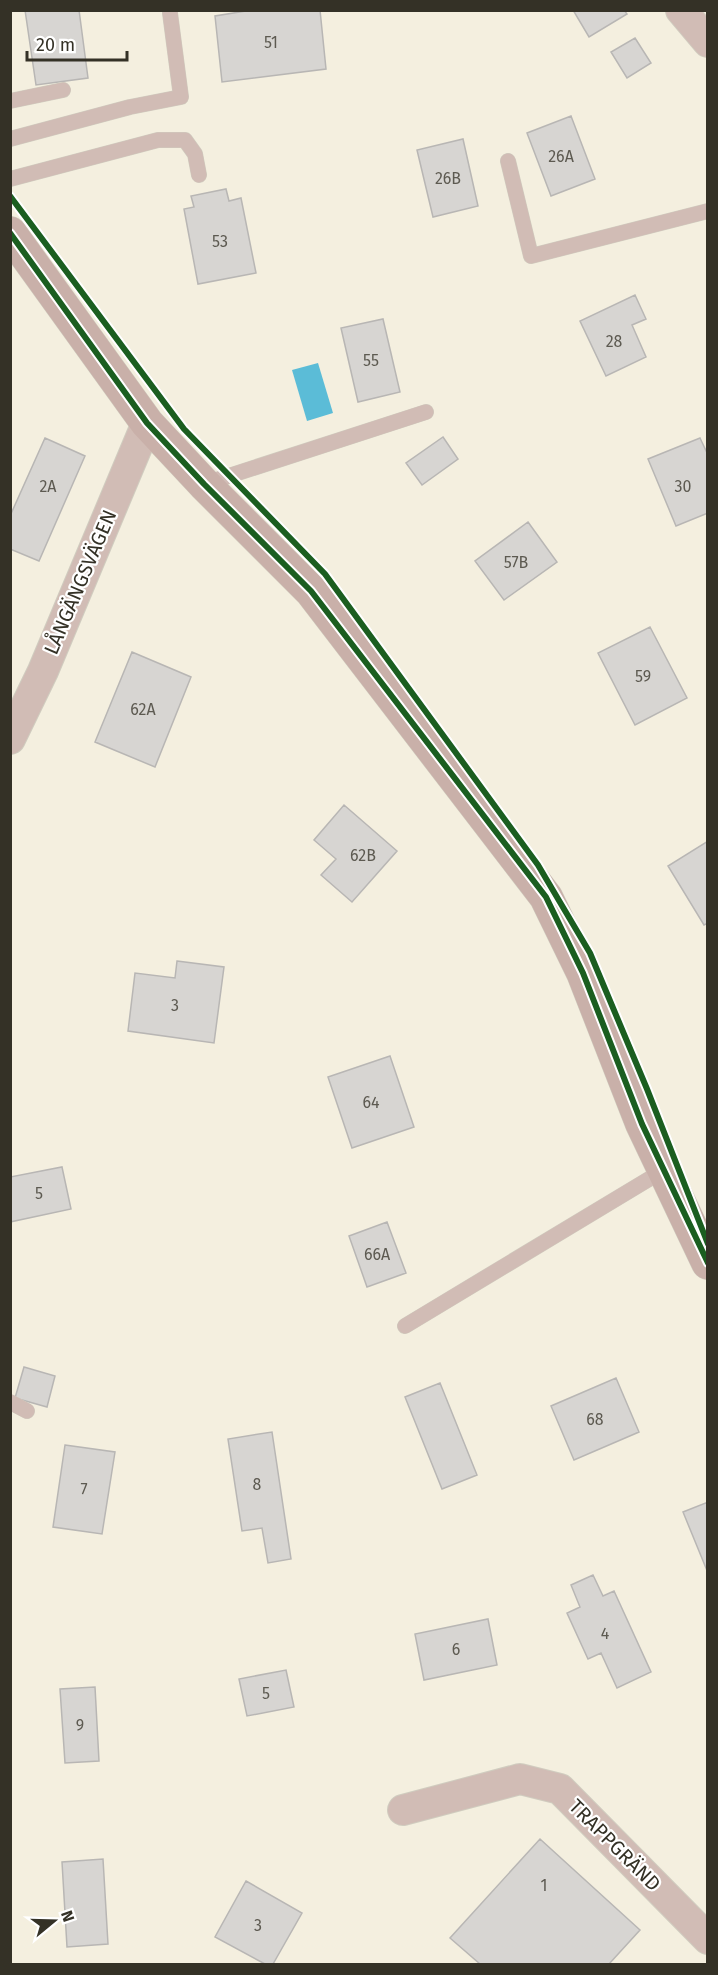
<svg xmlns="http://www.w3.org/2000/svg" width="718" height="1975" viewBox="0 0 718 1975" font-family="'Fira Sans',sans-serif">
<style>
.water{fill:#5bbcd7}
.building{fill:#d7d5d2;stroke:#b8b6b4;stroke-width:1.5}
.lines{fill:none;stroke-linecap:round;stroke-linejoin:round}
.lane-casing{stroke:#d0ccbf;stroke-width:16}
.street-casing{stroke:#d0ccbf;stroke-width:32}
.secondary-casing{stroke:#d0ccbf;stroke-width:34}
.lane{stroke:#d1bcb5;stroke-width:15}
.street{stroke:#d1bcb5;stroke-width:30}
.secondary{stroke:#c9b0a9;stroke-width:33}
.cycleway-casing{stroke:#fff;stroke-width:10}
.cycleway{stroke:#1b5e20;stroke-width:6}
.labels{text-anchor:middle;dominant-baseline:central;stroke-width:4.5;stroke-linejoin:round;paint-order:stroke}
.number-label{font-size:16px;fill:#5d5a51}
.street-label{font-size:20px;fill:#343126;stroke:#fff}
</style>
<rect width="100%" height="100%" fill="#f4efdf"/>
<path class="water" d="M318,363L333,413L307,421L292,370Z"/>
<path class="building" d="M25,10H79L88,78L36,85Z
M252,10H320L326,69L222,82L215,16Z
M573,10H624L627,14L589,37Z
M635,38L651,63L627,78L611,52Z
M571,116L595,179L551,196L527,133Z
M463,139L478,206L433,217L417,150Z
M226,189L229,201L241,198L256,273L198,284L184,209L194,207L191,196Z
M635,295L646,319L632,325L646,357L606,376L580,321Z
M383,319L400,392L358,402L341,328Z
M443,437L458,459L422,485L406,463Z
M45,438L85,456L39,561L10,549V516Z
M700,438L708,455V513L676,526L648,459Z
M528,522L557,562L504,600L475,561Z
M650,627L687,698L635,725L598,653Z
M132,652L191,677L155,767L95,742Z
M344,805L397,851L352,902L321,875L336,859L314,840Z
M708,841V923L704,925L668,866Z
M177,961L224,967L214,1043L128,1031L135,973L175,978Z
M390,1056L414,1127L352,1148L328,1077Z
M62,1167L71,1209L10,1222V1177Z
M387,1222L406,1273L367,1287L349,1236Z
M24,1367L55,1376L47,1407L15,1398Z
M616,1378L639,1432L574,1460L551,1406Z
M440,1383L477,1475L442,1489L405,1397Z
M272,1432L291,1559L268,1563L262,1528L242,1531L228,1439Z
M65,1445L115,1452L102,1534L53,1527Z
M708,1502V1573L683,1512Z
M593,1575L603,1596L614,1591L651,1672L617,1688L601,1653L588,1659L567,1613L580,1607L571,1585Z
M488,1619L497,1665L424,1680L415,1634Z
M286,1670L294,1707L247,1716L239,1679Z
M95,1687L99,1761L65,1763L60,1689Z
M540,1839L640,1930L609,1964H480L450,1938Z
M103,1859L108,1944L67,1947L62,1862Z
M246,1881L302,1913L273,1964H265L215,1937Z"/>
<g class="lines">
<g class="lane-casing">
<path id="lane" d="M10,101L63,90
M10,139L130,107L181,97L170,13
M508,161L531,256L708,211
M10,179L158,140H185L195,154L199,175
M204,484L426,412
M405,1326L664,1170
M10,1402L27,1411"/>
</g>
<g class="street-casing">
<path id="street" d="M681,10L708,42
M10,739L43,671L147,423
M403,1810L520,1779L560,1789L708,1939"/>
</g>
<g class="secondary-casing">
<path id="secondary" d="M10,233L147,423L204,484L311,591L546,897L583,973L642,1124L708,1263"/>
</g>
<use href="#lane" class="lane"/>
<use href="#street" class="street"/>
<use href="#secondary" class="secondary"/>
<g class="cycleway-casing">
<path id="cycleway" d="M10,196L184,429L325,574L538,865L590,953L647,1089L708,1244
M10,233L147,423L204,484L311,591L546,897L583,973L642,1124L708,1263"/>
</g>
<use href="#cycleway" class="cycleway"/>
</g>
<g class="labels">
<g class="number-label">
<text x="271" y="42">51</text>
<text x="561" y="156">26A</text>
<text x="448" y="178">26B</text>
<text x="220" y="241">53</text>
<text x="614" y="341">28</text>
<text x="371" y="360">55</text>
<text x="48" y="486">2A</text>
<text x="683" y="486">30</text>
<text x="516" y="562">57B</text>
<text x="643" y="676">59</text>
<text x="143" y="709">62A</text>
<text x="363" y="855">62B</text>
<text x="175" y="1005">3</text>
<text x="371" y="1102">64</text>
<text x="39" y="1193">5</text>
<text x="377" y="1254">66A</text>
<text x="595" y="1419">68</text>
<text x="257" y="1484">8</text>
<text x="84" y="1489">7</text>
<text x="605" y="1633">4</text>
<text x="456" y="1649">6</text>
<text x="266" y="1693">5</text>
<text x="80" y="1725">9</text>
<text x="544" y="1885">1</text>
<text x="258" y="1925">3</text>
</g>
<g class="street-label">
<text transform="translate(80 582) rotate(-67)">LÅNGÄNGSVÄGEN</text>
<text transform="translate(615 1845) rotate(45)">TRAPPGRÄND</text>
</g>
</g>
<rect width="718" height="1975" fill="none" stroke="#343126" stroke-width="24"/>
<g transform="translate(54 1921) rotate(71)" stroke="#ffffff" stroke-width="4.5" paint-order="stroke">
<path d="M0-4.5L10 22L0 15L-10 22Z" fill="#343126"/>
<text y="-9" font-size="16" font-weight="bold" text-anchor="middle" fill="#343126">N</text>
</g>
<path d="M27 51v9h100v-9" fill="none" stroke="#343126" stroke-width="3"/>
<text x="36" y="51" font-size="18" fill="#343126" stroke="#ffffff" stroke-width="4.5" paint-order="stroke">20 m</text>
</svg>
